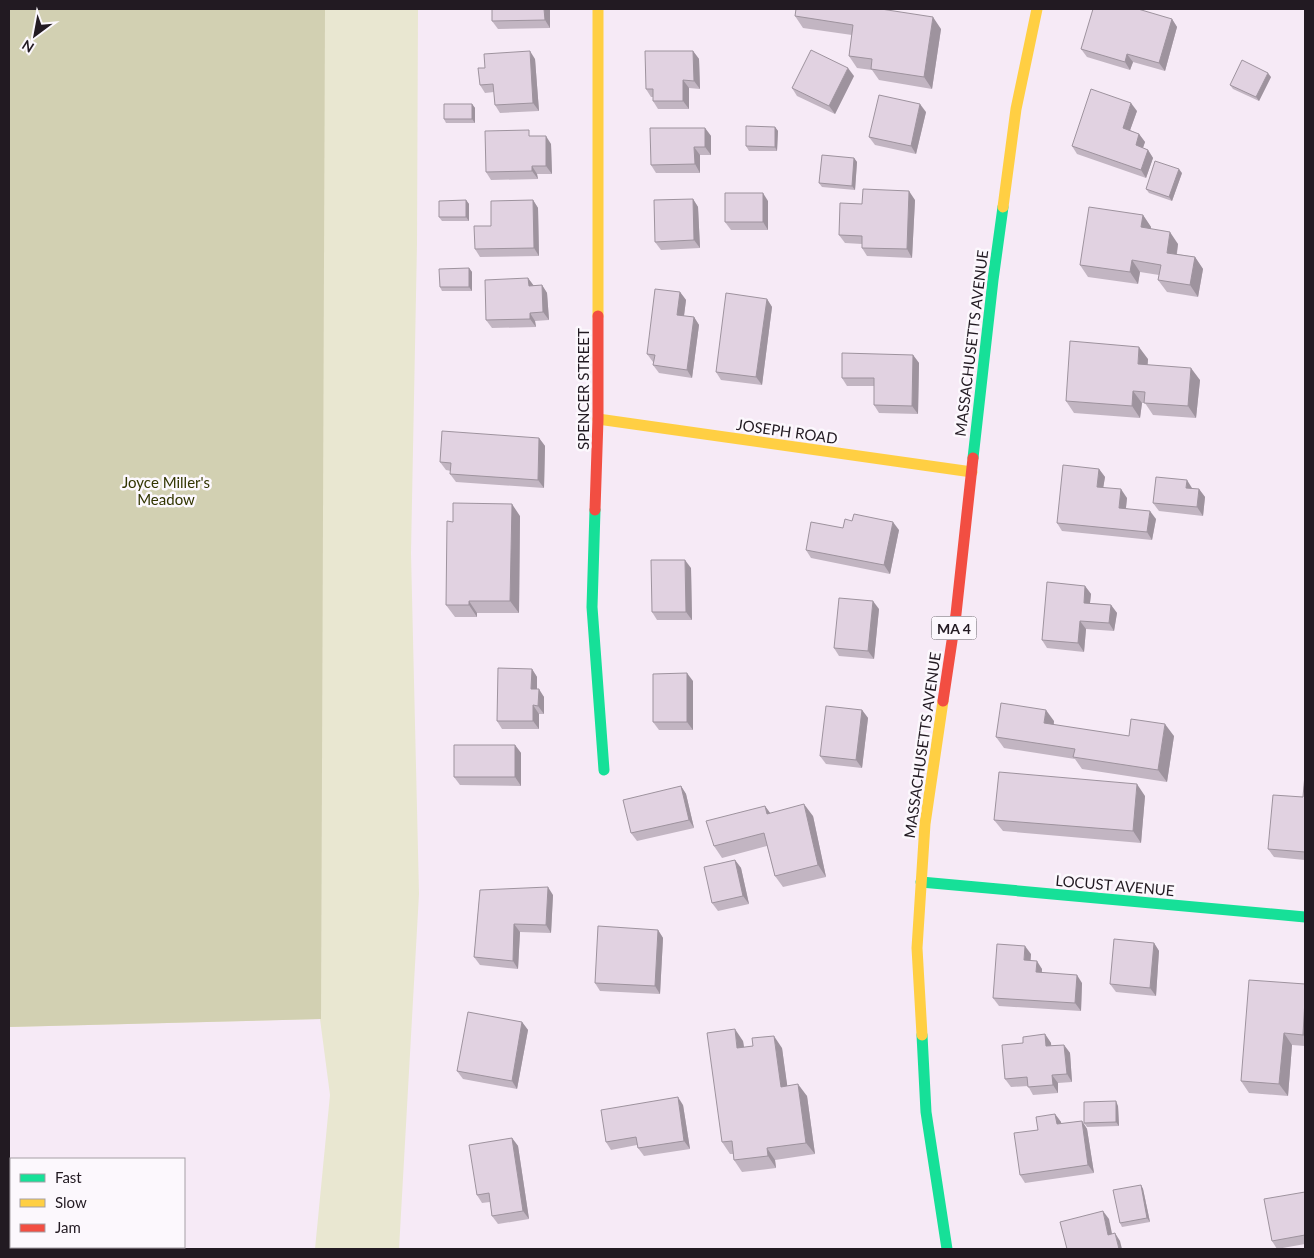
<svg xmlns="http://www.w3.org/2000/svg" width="1314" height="1258" viewBox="0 0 1314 1258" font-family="Lato,sans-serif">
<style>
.green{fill:#e9e7d1}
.forest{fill:#d2d0b2}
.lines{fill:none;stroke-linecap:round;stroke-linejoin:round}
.fast{stroke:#16e098;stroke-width:11}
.slow{stroke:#ffcf43;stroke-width:11}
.jam{stroke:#f24e42;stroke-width:11}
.wall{fill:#c2b5c2}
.shaded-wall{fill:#9e939e}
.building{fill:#e1d2e1;stroke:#9e939e}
.labels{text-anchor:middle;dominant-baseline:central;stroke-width:5;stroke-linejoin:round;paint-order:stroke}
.shield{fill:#fcf8fd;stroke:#635d64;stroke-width:1}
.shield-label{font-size:14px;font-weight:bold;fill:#221a22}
.street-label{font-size:15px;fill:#221a22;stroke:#fcf8fd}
.park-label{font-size:15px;fill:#323500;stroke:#fcf8fd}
</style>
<rect width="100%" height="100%" fill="#f6eaf6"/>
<path class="green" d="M9,9H418L417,244L411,553L419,894L399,1249H315L330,1095L320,1019L9,1027Z"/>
<path class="forest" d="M9,9H325L321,1019L9,1027Z"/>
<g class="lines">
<path class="fast" d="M973,458L993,280L1003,207
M595,510L592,607L604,770
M921,882L1305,917
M922,1035L926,1112L947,1249"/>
<path class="slow" d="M598,9V316
M1003,207L1016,109L1037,9
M598,419L972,472
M922,1035L917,948L925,824L943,701"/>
<path class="jam" d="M595,510L598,419V316
M943,701L956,614L973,458"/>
</g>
<path class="wall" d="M550,9V28L498,29L492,21Z
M795,16L941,29L932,89L879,80L872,70L857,68L849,56L852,35L803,28Z
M1172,19L1177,27L1165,71L1133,62L1130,70L1087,57L1081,49Z
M693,51L699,59L700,89L689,88V109H658L653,101V97H651L646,89Z
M535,59L539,111L500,113L495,105L494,92L485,93L480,85L485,68Z
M854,76L835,114L797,96L792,88Z
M1271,77L1259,101L1233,89L1230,85Z
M472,104L475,108V123H446L444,119Z
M1137,111L1130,130L1139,134L1145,142L1143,148L1148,150L1153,158L1146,178L1077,154L1072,146Z
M926,112L916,154L875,145L869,137Z
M775,127L778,131L777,151H749L746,146Z
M705,128L711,136V155H700V173H656L651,165Z
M533,136L551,144L552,174H537L538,179L491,180L486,172Z
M854,158L857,162L855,190L822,187L819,183Z
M1182,173L1172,201L1149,193L1146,189Z
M693,199L698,207L700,248L661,250L655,242Z
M466,200L469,204V221H442L439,217Z
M533,200L538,208L539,256L480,257L475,249L491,226Z
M915,200L912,258L867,256L862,248V244L845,243L839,235L862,204Z
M768,201V230H731L725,222Z
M1143,215L1151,227V229L1178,244L1177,254L1195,257L1203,269L1198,297L1167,292L1158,280L1159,275L1140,272L1138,284L1088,277L1080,265Z
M469,268L472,272V291H442L440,287Z
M528,278L533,285H542L547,293L549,320L535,321L536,327L492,328L486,320Z
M680,292L686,300L684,316L694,317L699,325L692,378L659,373L653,365L654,362H653L647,354Z
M767,299L772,307L762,385L721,380L716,372Z
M913,355L919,363L918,414L879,413L874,405V386H847L842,378Z
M1148,359L1147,365L1200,380L1196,418L1153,415L1145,403H1142L1140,418L1074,413L1066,401Z
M539,438L545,446L544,488L456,482L450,474L451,471L446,470L440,462Z
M1099,469L1105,477L1103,488L1127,498L1126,508L1156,519L1152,540L1062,531L1057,523Z
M1192,488V489H1199L1205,497L1203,516L1159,511L1153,503Z
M520,516L519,613H477V617H455L446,605L453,522Z
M843,528L899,530L890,574L811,558L806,550Z
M691,568L692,620H657L652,612Z
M1085,586L1091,594L1090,603L1111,605L1117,613L1114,631L1086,629L1084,652L1047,648L1042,640Z
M879,609L874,659L839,656L834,648Z
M532,669L537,677V689L544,697V714H539V729H502L497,721Z
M693,681V730H659L653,722Z
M862,710L868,718L862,768L826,764L820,756Z
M1054,721V725L1129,736H1174L1167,782L1082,769L1075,759L1004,748L996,737Z
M515,745L521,753V786L460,785L454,777Z
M1305,774V860L1274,857L1268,849L1303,797Z
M681,786L686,794L694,828L637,841L631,833Z
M1145,796L1141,843L1003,831L994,820Z
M765,806L770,813L813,816L826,877L783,887L775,876L767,846L722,858L714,846Z
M735,860L741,868L749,904L718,911L712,903Z
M480,890L553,895L551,933L520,932L518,969L480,965L474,957Z
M658,930L663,938L660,994L600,991L595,983Z
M1154,943L1159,951L1156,996L1116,992L1110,984Z
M1031,954L1030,961L1042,969V973L1082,983L1081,1011L999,1006L993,998Z
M1305,984V1046L1292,1045L1288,1096L1249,1093L1241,1081Z
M522,1022L528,1030L517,1089L463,1079L457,1071Z
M1045,1034L1051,1043V1046L1064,1045L1070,1053L1072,1082L1058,1083V1093L1033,1095L1028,1086L1011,1087L1005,1079L1023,1043Z
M743,1041L744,1047L782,1048L787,1086L807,1096L815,1154L775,1160L776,1168L742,1172L734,1160L733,1154H730L722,1142Z
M683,1105L690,1149L644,1156L638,1148L637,1145L611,1150L606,1142Z
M1118,1106L1119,1126L1087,1127L1084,1123Z
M1055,1114L1061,1122V1124L1082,1121L1087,1129L1094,1173L1025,1183L1020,1175L1038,1130Z
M512,1138L518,1146L529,1219L498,1224L492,1216L490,1202L482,1203L477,1195Z
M1141,1185L1143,1189L1150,1222L1122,1227L1120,1223Z
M1305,1192V1244L1277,1249L1272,1241Z"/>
<path class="shaded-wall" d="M544,9H550V28L545,20Z
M933,17L941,29L932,89L924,77Z
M1172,19L1177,27L1165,71L1159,63Z
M530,51L535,59L539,111L533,103Z
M693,51L699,59L700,89L694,81Z
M1127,54L1133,62L1130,70L1125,62Z
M848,68L854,76L835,114L829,106Z
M1268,73L1271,77L1259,101L1256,97Z
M683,80L689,88V109L683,101Z
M1131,103L1137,111L1128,136L1123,128Z
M472,104L475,108V123L472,119Z
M920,104L926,112L916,154L911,146Z
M775,127L778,131L777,151L775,147Z
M705,128L711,136V155L705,147Z
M1139,134L1145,142L1141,153L1136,145Z
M546,136L551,144L552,174L546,166Z
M694,147L700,155V173L695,164Z
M1148,150L1153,158L1146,178L1141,170Z
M854,158L857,162L855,190L852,186Z
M532,166L537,174L538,179L532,171Z
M1179,169L1182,173L1172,201L1169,197Z
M909,191L915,200L912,258L907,249Z
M763,193L768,201V230L763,222Z
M693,199L698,207L700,248L694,240Z
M466,200L469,204V221L466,217Z
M533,200L538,208L539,256L534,248Z
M1143,215L1151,227L1149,239L1141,227Z
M1170,232L1178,244L1175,265L1167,253Z
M1195,257L1203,269L1198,297L1190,285Z
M1132,260L1140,272L1138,284L1130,272Z
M469,268L472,272V291L469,287Z
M528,278L534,286H529Z
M542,285L547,293L549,320L543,312Z
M680,292L686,300L683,323L677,315Z
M767,299L772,307L762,385L756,377Z
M530,313L535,321L536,327L530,319Z
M694,317L699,325L692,378L687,370Z
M1139,347L1148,359L1147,376L1138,364Z
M913,355L919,363L918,414L912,406Z
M1191,368L1200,380L1196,418L1188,406Z
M1133,391L1142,403L1140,418L1132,406Z
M539,438L545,446L544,488L538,480Z
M1099,469L1105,477L1102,495L1097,487Z
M1187,480L1192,488V496L1186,488Z
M1121,489L1127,498L1125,516L1119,508Z
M1199,489L1205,497L1203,516L1197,507Z
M512,504L520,516L519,613L510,601Z
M1150,511L1156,519L1152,540L1147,532Z
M893,522L899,530L890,574L884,565Z
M685,560L691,568L692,620L686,612Z
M1085,586L1091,594L1089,611L1084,603Z
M469,601L477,613V617L469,605Z
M873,601L879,609L874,659L868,651Z
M1111,605L1117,613L1114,631L1109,623Z
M1080,621L1086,629L1084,652L1078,643Z
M532,669L537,677V697L531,689Z
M687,673L693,681V730L687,722Z
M539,689L544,697V714L538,706Z
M533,705L539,714V729L533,721Z
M862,710L868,718L862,768L856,760Z
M1046,710L1054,721L1052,735L1044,723Z
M1165,724L1174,736L1167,782L1158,770Z
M515,745L521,753V786L515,777Z
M1137,784L1145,796L1141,843L1133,831Z
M681,786L686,794L694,828L689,820Z
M804,804L813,816L826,877L818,865Z
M765,806L773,817L767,814Z
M735,860L741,868L749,904L743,896Z
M548,887L553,895L551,933L546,925Z
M514,924L520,932L518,969L513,961Z
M658,930L663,938L660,994L655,986Z
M1154,943L1159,951L1156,996L1150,988Z
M1025,946L1031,954L1030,968L1024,960Z
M1037,961L1042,969L1041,980L1036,972Z
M1077,975L1082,983L1081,1011L1075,1003Z
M1305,999V1038L1303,1035Z
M522,1022L528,1030L517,1089L512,1081Z
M735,1029L743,1041L746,1060L737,1048Z
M1284,1033L1292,1045L1288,1096L1279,1084Z
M1045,1034L1051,1043L1052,1054L1046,1046Z
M774,1036L782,1048L789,1098L781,1087Z
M1064,1045L1070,1053L1072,1082L1067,1074Z
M1052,1075L1058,1083V1093L1053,1085Z
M798,1084L807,1096L815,1154L806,1143Z
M678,1097L683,1105L690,1149L684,1141Z
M1116,1101L1118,1106L1119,1126L1116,1122Z
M1055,1114L1061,1122L1063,1132L1057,1124Z
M1082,1121L1087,1129L1094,1173L1088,1165Z
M512,1138L518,1146L529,1219L523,1211Z
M767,1148L775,1160L776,1168L768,1156Z
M1141,1185L1143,1189L1150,1222L1147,1218Z
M1103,1211L1109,1219L1114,1243L1108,1235Z
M1115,1233L1120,1241L1122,1249H1119Z"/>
<path class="building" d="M492,9H544L545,20L492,21Z
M796,9H881L933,17L924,77L871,69L872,59L849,56L853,25L795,16Z
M1093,9H1138L1172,19L1159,63L1127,54L1125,62L1081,49Z
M811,50L848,68L829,106L792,88Z
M530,51L533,103L495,105L493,84L480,85L478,68H485L484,54Z
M645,51H693L694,81L683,80V101H653V89H646Z
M1242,60L1268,73L1256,97L1230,85Z
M1091,89L1131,103L1123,128L1139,134L1136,145L1148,150L1141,170L1072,146Z
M879,95L920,104L911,146L869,137Z
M444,104H472V119H444Z
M746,126L775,127V147L746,146Z
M650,128H705V147H694L695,164L651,165Z
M529,130V136H546V166H532V171L486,172L485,131Z
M822,155L854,158L852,186L819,183Z
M1155,161L1179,169L1169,197L1146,189Z
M863,189L909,191L907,249L862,248V236L839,235L840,203L862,204Z
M725,193H763V222H725Z
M693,199L694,240L655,242L654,200Z
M466,200V217H439V201Z
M533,200L534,248L475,249L474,226H491V201Z
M1089,207L1143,215L1141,227L1170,232L1167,253L1195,257L1190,285L1158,280L1161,265L1132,260L1130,272L1080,265Z
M469,268V287H440L439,269Z
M528,278L529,286L542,285L543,312L530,313V319L486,320L485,280Z
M655,289L680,292L677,315L694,317L687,370L653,365L655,355L647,354Z
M726,293L767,299L756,377L716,372Z
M1070,341L1139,347L1138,364L1191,368L1188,406L1144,403L1145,392L1133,391L1132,406L1066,401Z
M842,353L913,355L912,406L874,405V378H842Z
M442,431L539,438L538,480L450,474L451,463L440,462Z
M1063,465L1099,469L1097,487L1121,489L1119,508L1150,511L1147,532L1057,523Z
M1156,477L1187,480L1186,488L1199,489L1197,507L1153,503Z
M453,503L512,504L510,601H469V605H446L447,521L453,522Z
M854,514L893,522L884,565L806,550L811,522L843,528L845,519L852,521Z
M651,560H685L686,612H652Z
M1047,582L1085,586L1084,603L1111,605L1109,623L1080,621L1078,643L1042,640Z
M839,598L873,601L868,651L834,648Z
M498,668L532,669L531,689H539L538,706L533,705V721H497Z
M687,673V722H653V674Z
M1001,703L1046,710L1044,723L1129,736L1131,719L1165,724L1158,770L1073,757L1075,749L996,737Z
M826,706L862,710L856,760L820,756Z
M454,745H515V777H454Z
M999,772L1137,784L1133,831L994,820Z
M1305,774V852L1268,849L1273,795L1303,797Z
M681,786L689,820L631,833L623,800Z
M804,804L818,865L775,876L764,833L714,846L706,821L765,806L767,814Z
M735,860L743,896L712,903L704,867Z
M548,887L546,925L514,924L513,961L474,957L480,890Z
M598,926L658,930L655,986L595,983Z
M1114,939L1154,943L1150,988L1110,984Z
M997,944L1025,946L1024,960L1037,961L1036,972L1077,975L1075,1003L993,998Z
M1249,980L1305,984V999L1303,1035L1284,1033L1279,1084L1241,1081Z
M468,1012L522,1022L512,1081L457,1071Z
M735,1029L737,1048L753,1046L752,1038L774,1036L781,1087L798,1084L806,1143L767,1148L768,1156L734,1160L732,1141L722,1142L707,1033Z
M1045,1034L1046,1046L1064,1045L1067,1074L1052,1075L1053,1085L1028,1087L1027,1077L1005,1079L1002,1045L1023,1043V1037Z
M678,1097L684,1141L638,1148L636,1137L606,1142L601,1110Z
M1116,1101V1122L1084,1123V1102Z
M1055,1114L1057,1124L1082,1121L1088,1165L1020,1175L1014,1133L1038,1130L1036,1117Z
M512,1138L523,1211L492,1216L489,1193L477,1195L469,1145Z
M1141,1185L1147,1218L1120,1223L1113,1190Z
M1305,1192V1235L1272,1241L1264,1199Z
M1103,1211L1108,1235L1115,1233L1119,1249H1067L1060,1222Z"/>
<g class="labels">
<rect class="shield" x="931.5" y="616.5" width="45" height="23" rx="4"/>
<g class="shield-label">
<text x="954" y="628">MA 4</text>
</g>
<g class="street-label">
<text transform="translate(971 343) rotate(-83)">MASSACHUSETTS AVENUE</text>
<text transform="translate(583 389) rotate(-90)">SPENCER STREET</text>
<text transform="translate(787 431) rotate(8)">JOSEPH ROAD</text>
<text transform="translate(922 745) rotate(-82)">MASSACHUSETTS AVENUE</text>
<text transform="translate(1115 885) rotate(5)">LOCUST AVENUE</text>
</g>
<g class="park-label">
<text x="166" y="482">Joyce Miller's<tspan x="166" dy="17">Meadow</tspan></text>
</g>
</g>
<rect width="1314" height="1258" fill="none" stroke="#221a22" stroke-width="20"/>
<rect x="10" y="1158" width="175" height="90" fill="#fcf8fd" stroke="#a59fa5"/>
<rect x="20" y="1174" width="25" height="8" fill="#16e098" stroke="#a59fa5"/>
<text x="55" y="1183" font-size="15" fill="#221a22">Fast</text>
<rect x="20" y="1199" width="25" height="8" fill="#ffcf43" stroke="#a59fa5"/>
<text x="55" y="1208" font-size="15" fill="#221a22">Slow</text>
<rect x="20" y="1224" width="25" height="8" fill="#f24e42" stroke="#a59fa5"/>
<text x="55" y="1233" font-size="15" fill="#221a22">Jam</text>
<g transform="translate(35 35) rotate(212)" stroke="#fcf8fd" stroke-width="4" paint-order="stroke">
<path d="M0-4L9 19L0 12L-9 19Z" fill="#221a22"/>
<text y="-8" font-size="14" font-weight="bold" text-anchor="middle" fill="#221a22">N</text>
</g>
</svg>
